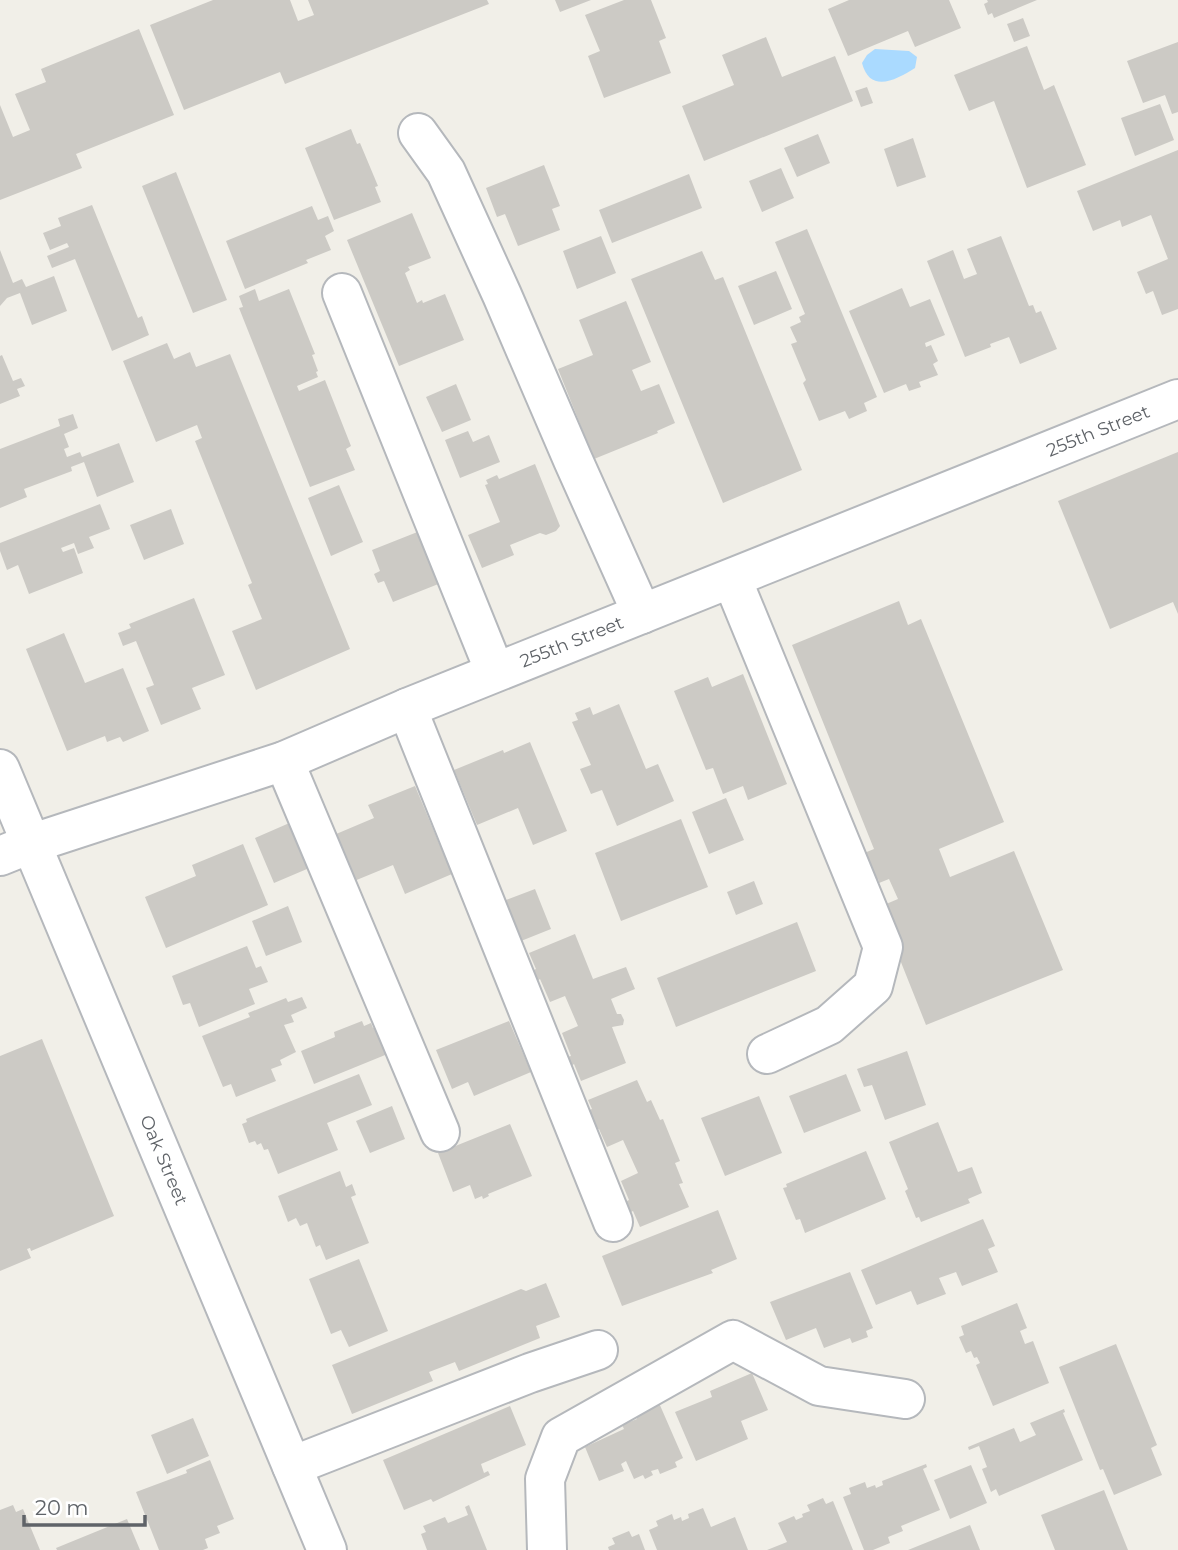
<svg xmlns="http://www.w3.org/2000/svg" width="1178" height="1550" viewBox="0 0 1178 1550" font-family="Montserrat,sans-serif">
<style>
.water{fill:#aadaff}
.building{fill:#cccac5}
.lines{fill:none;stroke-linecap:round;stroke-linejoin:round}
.minor-casing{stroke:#b5b8bc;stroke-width:42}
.minor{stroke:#fff;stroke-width:38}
.labels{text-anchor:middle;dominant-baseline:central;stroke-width:7;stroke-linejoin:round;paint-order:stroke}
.street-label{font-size:18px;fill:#5f6368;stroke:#fff}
</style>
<rect width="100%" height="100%" fill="#f1efe8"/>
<path class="water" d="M875,49L909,51L917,57L915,68C896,80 870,94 862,63L867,55Z"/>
<path class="building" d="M213,0H290L298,21L314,15L308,0H487L489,4L285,84L280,72L184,110L150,25Z
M555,0H591L560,12Z
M624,0H651L666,38L659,41L671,73L604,98L588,56L600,51L585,15Z
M849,0H949L961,28L915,47L908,31L848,56L828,9Z
M987,0H1037L994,18L992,13L988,15L984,4L988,2Z
M1023,18L1030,36L1014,42L1007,24Z
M139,29L174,115L76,154L82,168L0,200V105L13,137L30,130L15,94L46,82L41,69Z
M766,37L782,77L835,56L853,101L704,161L682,106L734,85L722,55Z
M1178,42V112L1172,114L1165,95L1143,103L1127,61Z
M1027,46L1044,90L1054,85L1086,165L1027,188L994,101L969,111L954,75Z
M867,87L873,103L861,107L855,91Z
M1160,104L1174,140L1135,156L1121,118Z
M351,129L357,144L360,143L378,186L375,187L381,202L334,220L305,148Z
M818,134L830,163L797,177L784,148Z
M913,138L926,177L897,187L884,149Z
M1178,150V309L1162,315L1153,291L1146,294L1137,272L1168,259L1151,215L1122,227L1120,220L1093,231L1077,191Z
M544,165L560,206L552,209L560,230L518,246L505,214L497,217L486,188Z
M781,168L794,198L762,212L749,181Z
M176,172L227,300L193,313L142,186Z
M689,174L702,208L612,243L599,210Z
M92,205L138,318L142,316L149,335L112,351L75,259L52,268L47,256L69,247L67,243L50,250L43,233L61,226L58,218Z
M312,206L318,220L328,216L334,231L325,236L331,250L306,260L308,263L245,289L226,241Z
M412,213L431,258L408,267L410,270L405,273L417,303L422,300L423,303L445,294L464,340L399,366L347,240Z
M807,229L877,397L864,403L867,411L849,419L845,411L819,421L803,383L806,380L791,344L797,342L790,327L801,322L799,317L805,314L775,242Z
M601,236L616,273L577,289L563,251Z
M1001,236L1029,306L1033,305L1036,313L1041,311L1057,349L1020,364L1009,337L990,344L991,347L965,357L927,261L953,250L964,279L977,274L967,249Z
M0,250L13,283L22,279L26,287L54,276L67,311L32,325L20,293L7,298L0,306Z
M702,251L715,280L723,277L802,470L723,503L631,279Z
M776,271L792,309L754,325L738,286Z
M902,288L910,307L930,299L945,335L925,343L926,347L931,345L938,361L933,364L938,375L919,382L921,387L909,391L906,384L884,393L849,311Z
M255,289L259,301L289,289L315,354L312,355L318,371L316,372L318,377L297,386L299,391L325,380L351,446L346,449L355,470L310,487L239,308L243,307L239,296Z
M626,301L651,362L632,370L641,391L659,384L675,423L657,431L658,433L594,459L558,369L593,355L579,320Z
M167,343L174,359L190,352L196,367L230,354L350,649L256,690L232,631L262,619L248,585L252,583L195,441L202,438L197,425L156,442L123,361Z
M2,355L13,381L21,378L25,386L17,389L20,396L0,404V356Z
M456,384L471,420L442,432L426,397Z
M73,414L78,428L64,434L69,447L64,449L67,457L80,452L82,457L119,443L134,482L97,497L84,462L71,467L72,471L24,489L27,497L0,508V449L60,426L58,419Z
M468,431L473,442L489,435L500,462L460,478L445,440Z
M1178,452V614L1173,602L1110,629L1058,501Z
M535,464L560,526L556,531L546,535L540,533L510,545L514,555L482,568L468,535L500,522L485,485L488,484L486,480L497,475L499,479Z
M339,485L363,542L331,556L308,498Z
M100,504L110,529L89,537L94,548L78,554L74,543L61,548L63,552L74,548L83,573L29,594L18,565L7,570L0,551V543Z
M171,509L184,544L144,560L130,525Z
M430,527L451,579L393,602L384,581L378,583L374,574L380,571L372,550Z
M194,598L225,675L192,688L201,709L161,725L146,688L154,685L136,641L123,646L118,633L131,628L129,624Z
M899,601L908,625L921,619L1004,822L939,849L950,877L1014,851L1063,970L926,1025L879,907L898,899L889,879L879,883L878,879L869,883L857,856L874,849L792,645Z
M64,633L85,683L123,668L149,731L123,742L120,737L107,742L105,736L67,751L26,649Z
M743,674L787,784L748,800L743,786L723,794L713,768L706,770L674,691L708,677L712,687Z
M619,704L646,769L658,764L674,801L617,826L602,790L591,794L580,769L591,765L572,722L578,720L575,713L590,707L593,715Z
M530,742L567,831L533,845L518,808L477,825L454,770L503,750L504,753Z
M415,786L452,874L405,894L393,865L342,886L322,840L374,818L368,805Z
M726,798L744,840L709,854L692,812Z
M681,819L708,887L621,921L595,853Z
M294,821L314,866L274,883L255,838Z
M243,844L268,905L166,948L145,897L196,876L192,865Z
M754,881L763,904L736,915L727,892Z
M535,889L551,929L511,945L495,904Z
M288,906L302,942L266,956L252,921Z
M797,922L816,971L676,1027L657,978Z
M575,934L593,979L626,967L635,989L611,999L617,1014H621L624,1020L623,1025L612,1027L626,1063L581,1081L574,1064L571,1066L567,1057L571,1056L562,1033L578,1026L565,996L550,1002L540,979L537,981L532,971L536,969L529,953Z
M247,946L256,968L261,966L268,982L249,989L255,1004L199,1027L190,1003L183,1005L172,976Z
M302,997L307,1008L291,1015L294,1022L284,1025L296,1052L280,1060L282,1065L271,1069L276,1081L236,1097L231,1084L223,1087L202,1036L250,1017L248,1013L286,998L288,1002Z
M362,1021L364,1026L371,1023L373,1028L379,1025L390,1053L314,1084L301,1051L335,1037L334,1032Z
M509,1021L531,1072L474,1096L468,1082L452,1089L436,1050Z
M42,1039L114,1216L31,1251L30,1248L27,1249L31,1258L0,1271V1056Z
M907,1051L926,1105L885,1120L872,1085L864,1087L857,1069Z
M359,1074L372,1105L327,1123L338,1150L278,1174L268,1149L264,1150L261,1143L257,1145L255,1141L249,1143L242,1124L247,1122L246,1119Z
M846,1074L861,1111L804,1133L789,1096Z
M637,1080L647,1102L651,1100L660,1120L663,1119L680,1161L675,1163L683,1183L679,1184L689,1207L640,1227L633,1211L629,1213L625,1202L629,1200L621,1181L638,1173L623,1140L607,1147L599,1129L596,1130L587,1111L592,1109L588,1100Z
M759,1096L782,1153L725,1176L701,1118Z
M392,1106L405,1139L370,1153L356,1121Z
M938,1122L958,1172L972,1167L982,1193L968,1199L970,1203L921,1222L919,1217L916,1218L905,1191L908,1189L889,1142Z
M510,1124L532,1176L488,1194L489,1196L483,1199L482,1196L475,1199L470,1185L453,1192L438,1153Z
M866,1151L886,1199L805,1233L800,1219L796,1220L783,1188L787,1187L786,1184Z
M340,1171L346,1187L352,1184L356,1195L351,1197L369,1243L326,1260L320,1245L316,1247L307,1223L300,1226L296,1218L288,1222L278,1196Z
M718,1210L737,1259L711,1270L713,1273L622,1306L602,1256Z
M983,1219L995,1246L988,1249L998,1272L962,1286L956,1272L939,1278L946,1294L917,1305L911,1291L876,1305L861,1270Z
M359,1259L388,1331L349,1347L341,1330L331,1334L309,1279Z
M850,1272L873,1328L866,1331L868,1337L852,1343L850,1338L824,1348L816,1328L786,1340L770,1302Z
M546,1283L560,1317L536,1326L540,1338L459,1371L455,1362L429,1372L433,1381L352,1414L332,1365L521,1289L526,1291Z
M1017,1303L1027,1328L1020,1331L1025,1344L1033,1341L1049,1383L993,1406L976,1365L980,1363L977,1357L974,1358L971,1351L966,1353L959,1337L964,1335L961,1326Z
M1116,1344L1157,1445L1151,1448L1162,1475L1114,1495L1103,1469L1100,1470L1059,1367Z
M752,1373L768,1410L741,1421L748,1439L696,1461L675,1412L712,1397L710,1391Z
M659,1403L683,1458L675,1462L677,1467L660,1474L658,1469L651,1471L653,1475L645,1479L643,1475L634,1479L626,1461L621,1464L624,1471L599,1481L585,1447L624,1429L622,1425L637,1419L635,1414Z
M510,1406L526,1445L481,1464L484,1473L488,1471L490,1475L433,1502L431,1499L404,1510L383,1460Z
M1064,1409L1065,1412L1063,1413L1083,1460L999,1496L996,1489L991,1492L982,1469L987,1467L979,1446L969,1450L968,1447L1014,1428L1020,1442L1036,1435L1030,1423Z
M193,1418L209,1456L167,1474L151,1435Z
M210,1460L234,1519L217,1526L220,1533L205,1539L208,1548L203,1550H159L136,1492L187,1473L186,1470Z
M926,1464L927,1467L923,1469L940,1510L901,1526L903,1531L888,1537L890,1543L873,1550H864L843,1497L851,1494L849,1488L865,1482L867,1488L875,1485L876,1488L883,1485L882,1481Z
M971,1465L987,1503L950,1519L934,1480Z
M1104,1490L1128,1550H1055L1041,1515Z
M823,1498L826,1504L833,1501L853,1550H767L787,1542L778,1523L794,1516L796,1520L803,1517L802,1514L810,1511L807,1505Z
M13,1505L16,1512L23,1509L40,1550H0V1510Z
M469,1505L487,1550H427L421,1534L426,1532L423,1526L445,1517L448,1523L468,1515L465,1507Z
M703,1508L711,1527L735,1517L748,1550H657L649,1530L658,1526L656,1521L672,1514L674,1520L681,1517L682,1521L689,1518L688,1514Z
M127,1519L140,1550H57L56,1548Z
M970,1525L980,1550H908Z
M629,1531L632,1537L639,1534L645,1550H609L608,1547L615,1544L612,1538Z"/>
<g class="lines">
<g class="minor-casing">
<g id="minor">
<path d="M418,133L446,172L502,295L573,460L642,614"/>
<path d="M342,293L495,672"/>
<path d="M732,579L883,947L873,986L829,1025L767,1054"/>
<path d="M407,708L613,1222"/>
<path d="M284,761L440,1132"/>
<path id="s1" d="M0,769L327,1550"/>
<path id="s2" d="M0,856L30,844L284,761L407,708L1178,399"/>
<path d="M292,1466L530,1373L598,1350"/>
<path d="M547,1550L545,1479L561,1437L733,1340L819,1386L905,1399"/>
</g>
</g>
<use href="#minor" class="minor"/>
</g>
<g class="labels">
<g class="street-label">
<text stroke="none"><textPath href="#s2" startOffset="1178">255th Street</textPath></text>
<text stroke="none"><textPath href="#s2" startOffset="611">255th Street</textPath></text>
<text stroke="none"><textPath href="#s1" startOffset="424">Oak Street</textPath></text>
</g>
</g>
<path d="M24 1515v10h121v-10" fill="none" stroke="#5f6368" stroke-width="3.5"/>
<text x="35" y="1515" font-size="21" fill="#5f6368" stroke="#ffffff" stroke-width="5" paint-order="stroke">20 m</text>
</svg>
